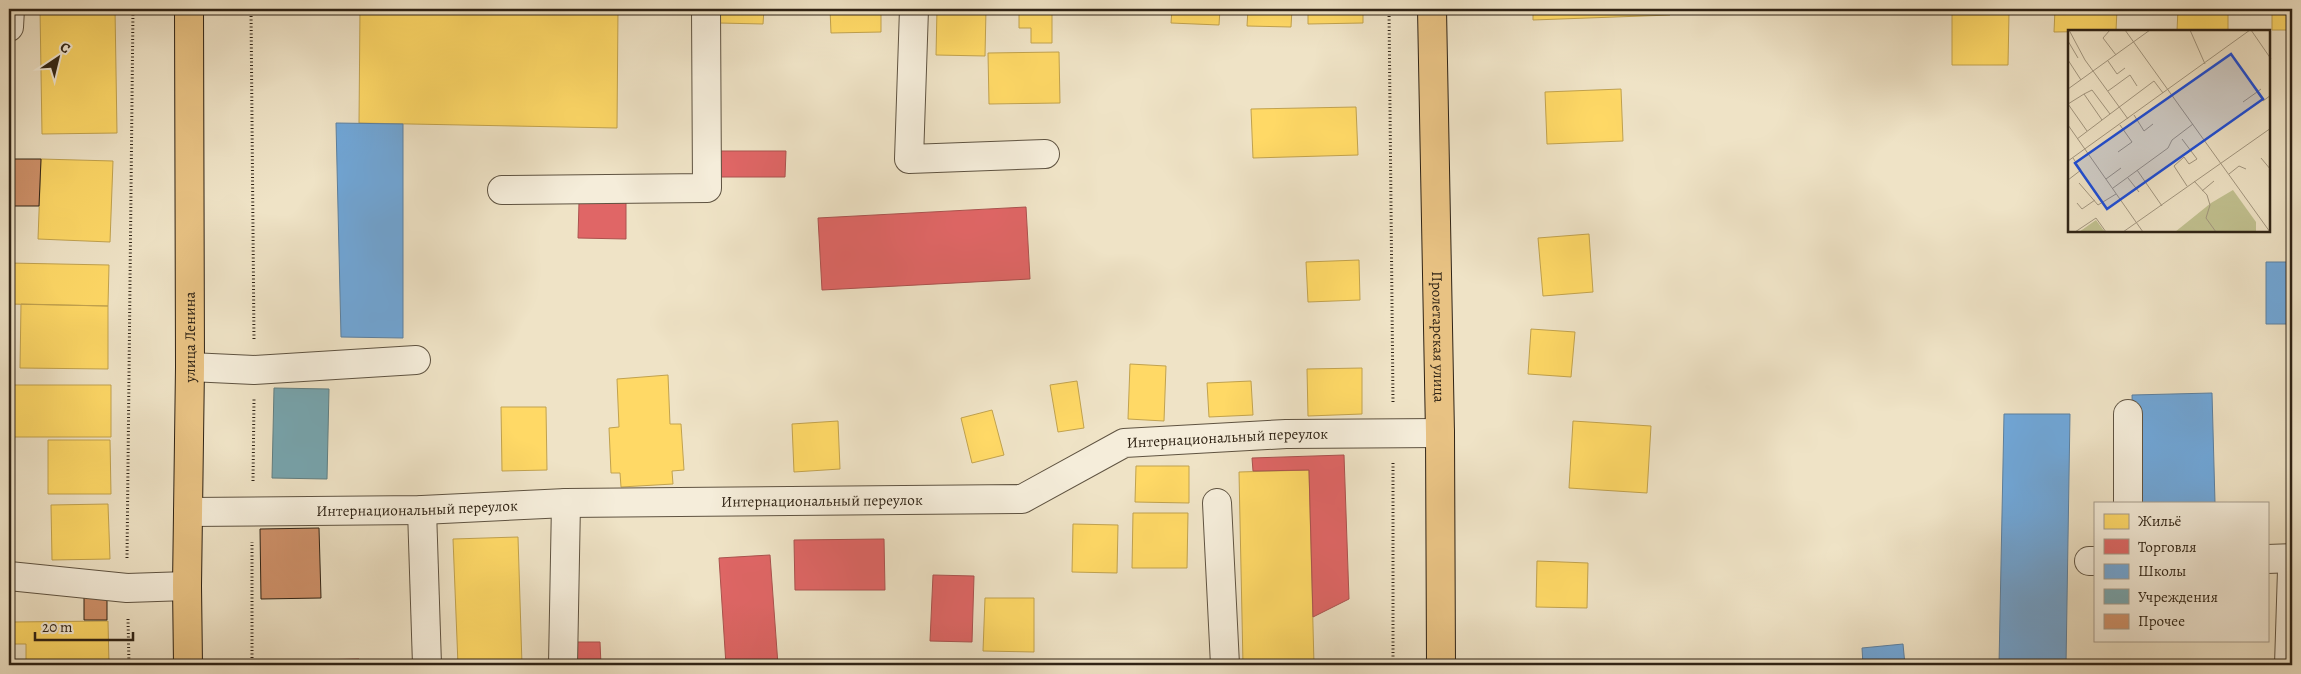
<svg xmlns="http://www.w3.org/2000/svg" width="2301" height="674" viewBox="0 0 2301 674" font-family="Alegreya,serif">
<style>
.homes{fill:#ffd966;stroke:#c1a24e}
.shops{fill:#e06666;stroke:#ab524e}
.schools{fill:#6fa8dc;stroke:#5c80a0}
.public{fill:#76a5af;stroke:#617e81}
.building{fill:#d0926b;stroke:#2f2315}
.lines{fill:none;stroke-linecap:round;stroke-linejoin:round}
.minor-casing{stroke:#5f5341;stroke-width:30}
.major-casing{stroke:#2f2315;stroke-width:30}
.path{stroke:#2f2315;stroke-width:3;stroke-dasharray:1 2.5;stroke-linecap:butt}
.minor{stroke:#f5edda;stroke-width:28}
.major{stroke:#e8c283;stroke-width:28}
.labels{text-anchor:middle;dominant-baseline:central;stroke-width:5;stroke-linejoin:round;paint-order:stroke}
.street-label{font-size:15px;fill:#2f2315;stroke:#f5edda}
.inset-road{fill:none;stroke:#a2967f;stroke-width:1}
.view{fill:#1d4ed8;fill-opacity:0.15;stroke:#1d4ed8;stroke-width:2.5}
.inset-edge{fill:none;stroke:#2f2315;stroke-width:2.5}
</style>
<rect width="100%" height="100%" fill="#efe3c6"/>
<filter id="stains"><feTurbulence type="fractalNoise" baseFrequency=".004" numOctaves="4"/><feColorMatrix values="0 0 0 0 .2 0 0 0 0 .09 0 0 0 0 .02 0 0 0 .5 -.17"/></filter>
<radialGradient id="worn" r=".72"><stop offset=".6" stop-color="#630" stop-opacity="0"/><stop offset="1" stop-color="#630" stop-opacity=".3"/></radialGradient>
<path class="homes" d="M40,9H115L117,133L42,134Z
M360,9H618L617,128L359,123Z
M720,9H764L763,24L719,23Z
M830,9H881V32L831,33Z
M937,9H986L985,56L936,55Z
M1019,9H1052V43H1031V28H1019Z
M1172,9H1220L1219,25L1171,23Z
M1248,9H1292L1291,27L1247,26Z
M1308,9H1363V23L1308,24Z
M1533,9H1670V15L1533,20Z
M1866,9H1924V13L1865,11Z
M2055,9H2117L2116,31L2054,32Z
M2178,9H2228V31H2177Z
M2272,9H2292V30H2272Z
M1952,13H2009L2008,65H1952Z
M1059,52L1060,103L989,104L988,53Z
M1621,89L1623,141L1547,144L1545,92Z
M1356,107L1358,155L1253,158L1251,109Z
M41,159L113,161L110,242L38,239Z
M1589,234L1593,292L1543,296L1538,238Z
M1359,260L1360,300L1308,302L1306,262Z
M9,263L109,265L108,306L9,304Z
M21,304L108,306V369L20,368Z
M1531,329L1575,332L1571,377L1528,374Z
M1130,364L1166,366L1164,421L1128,419Z
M1362,368V414L1308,416L1307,369Z
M668,375L670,424H681L684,470L672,471L673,484L621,487L620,473H611L609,428L619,427L617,379Z
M1077,381L1084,428L1058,432L1050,385Z
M1251,381L1253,415L1209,417L1207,383Z
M14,385H111V437H14Z
M501,407H546L547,470L502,471Z
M992,410L1004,455L972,463L961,418Z
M838,421L840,469L794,472L792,424Z
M1573,421L1651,426L1647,493L1569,488Z
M48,440H110L111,494H48Z
M1136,466H1189V503L1135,502Z
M1309,470L1314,665H1243L1239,472Z
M108,504L110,559L52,560L51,505Z
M1133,513H1188L1187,568H1132Z
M1073,524L1118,525L1117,573L1072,572Z
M518,537L522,665H458L453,539Z
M1537,561L1588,563L1587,608L1536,607Z
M985,598H1034V652L983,651Z
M108,621L109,665H26V644H14L13,622Z"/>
<path class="shops" d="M720,151H786L785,177H719Z
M579,202H626V239L578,238Z
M1026,207L1030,279L822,290L818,218Z
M1344,455L1349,599L1313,617L1309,470L1253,471L1252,458Z
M884,539L885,590H795L794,540Z
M770,555L778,665H726L719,558Z
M933,575L974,576L972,642L930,641Z
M573,642H600L601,665H573Z
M359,659V665H272V661Z"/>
<path class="schools" d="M336,123L403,124V338L341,337Z
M2266,262H2292V324H2266Z
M2212,393L2215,503H2135L2132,395Z
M2004,414H2070L2066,665H1999Z
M1903,644L1905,665H1863L1862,648Z"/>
<path class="public" d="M274,388L329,389L327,479L272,478Z"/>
<path class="building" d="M9,159H41L39,206H9Z
M319,528L321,598L261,599L260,529Z
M84,588H107V620H84Z"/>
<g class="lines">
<g class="minor-casing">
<g id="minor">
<path d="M914,9L909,159L1045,154"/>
<path d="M9,27L10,9"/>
<path d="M502,190L707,188L706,9"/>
<path d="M190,367L254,370L416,360"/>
<path d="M2128,414V503"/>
<path d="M1217,503L1225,665"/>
<path d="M422,510L427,665"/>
<path id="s1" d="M188,512L422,510L566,503L1022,499L1124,443L1286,434L1440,433"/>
<path d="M2267,559L2292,558"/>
<path d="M2089,561H2095"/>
<path d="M9,576L127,588L187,586"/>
<path d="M563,665L566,503"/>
<path d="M2289,665L2292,570"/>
</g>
</g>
<g class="major-casing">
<g id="major">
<path id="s2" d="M1432,9L1440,433L1441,665"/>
<path id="s3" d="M188,665L187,586L190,367L189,9"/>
</g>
</g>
<path class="path" d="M251,9L254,341
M1389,9L1393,402
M1393,463V665
M253,481L254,399
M127,558L133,9
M128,619L129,665
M252,665V542"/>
<use href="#minor" class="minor"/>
<use href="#major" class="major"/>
</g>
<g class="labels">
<g class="street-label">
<text stroke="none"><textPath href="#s3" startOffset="328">улица Ленина</textPath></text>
<text stroke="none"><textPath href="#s2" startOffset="328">Пролетарская улица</textPath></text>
<text stroke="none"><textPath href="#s1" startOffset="1054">Интернациональный переулок</textPath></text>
<text stroke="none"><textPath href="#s1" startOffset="634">Интернациональный переулок</textPath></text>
<text stroke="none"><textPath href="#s1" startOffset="229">Интернациональный переулок</textPath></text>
</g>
</g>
<g transform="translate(2068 30)">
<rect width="202" height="202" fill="#efe3c6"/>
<path d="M165,160L188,192V202H107L143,173ZM28,190L37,202H11Z" fill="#c1c190"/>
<path class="inset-road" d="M1,0L17,30L60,89M42,0L35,8L48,25M57,0L202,202M122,0L137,34M183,0L203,29M0,11L10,28M0,30L13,50M40,31L49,44L57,38M177,43L189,62L193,59M0,59L82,0M40,61L62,45L69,56M16,64L24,60L42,84L86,51L95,63M175,72L189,62L195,71L203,65M0,74L16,64L34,90M0,74L19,101M66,85L76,101L85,94M0,95L75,202M9,109L42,84M114,109L129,129L121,134L116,127L106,136L119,156M50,122L64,112L52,95M193,128L203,140M0,131L182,0M69,140L94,176M161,144L171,136L178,139M60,148L71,162M38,149L53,138M0,150L13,140L5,128M126,151L139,165L142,175L138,188L148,202M11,153L30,175L48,164M45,158L100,118L104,110L125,94M134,161L146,151M9,173L14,179L27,170M7,202L28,188L38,202M55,202L203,98"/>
<path class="view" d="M163,24L195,69L39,179L7,133Z"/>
<rect width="202" height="202" class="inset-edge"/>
</g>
<rect width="2301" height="674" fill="none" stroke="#efe3c6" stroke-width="30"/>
<rect x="10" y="10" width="2281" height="654" fill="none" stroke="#2f2315" stroke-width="2.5"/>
<rect x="15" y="15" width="2271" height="644" fill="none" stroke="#2f2315"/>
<rect x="2094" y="502" width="175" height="140" fill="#f5edda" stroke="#a69c8b"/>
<rect x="2104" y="514" width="25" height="15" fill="#ffd966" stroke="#a69c8b"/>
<text x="2138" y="526" font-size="15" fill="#2f2315">Жильё</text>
<rect x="2104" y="539" width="25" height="15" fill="#e06666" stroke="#a69c8b"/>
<text x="2138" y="552" font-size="15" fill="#2f2315">Торговля</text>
<rect x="2104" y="564" width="25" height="15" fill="#6fa8dc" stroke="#a69c8b"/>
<text x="2138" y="576" font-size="15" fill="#2f2315">Школы</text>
<rect x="2104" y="589" width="25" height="15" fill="#76a5af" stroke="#a69c8b"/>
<text x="2138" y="602" font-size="15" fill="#2f2315">Учреждения</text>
<rect x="2104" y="614" width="25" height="15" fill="#d0926b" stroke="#a69c8b"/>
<text x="2138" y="626" font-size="15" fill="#2f2315">Прочее</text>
<g transform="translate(58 58) rotate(35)" stroke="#f5edda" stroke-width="4" paint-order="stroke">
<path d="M0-4L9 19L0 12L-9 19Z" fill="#2f2315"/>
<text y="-8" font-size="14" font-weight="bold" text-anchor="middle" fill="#2f2315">С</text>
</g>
<path d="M35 632v8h98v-8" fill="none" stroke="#2f2315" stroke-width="2.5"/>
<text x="42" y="632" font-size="15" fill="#2f2315" stroke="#f5edda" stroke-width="4" paint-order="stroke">20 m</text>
<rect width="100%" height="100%" filter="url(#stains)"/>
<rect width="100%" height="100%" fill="url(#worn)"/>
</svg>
